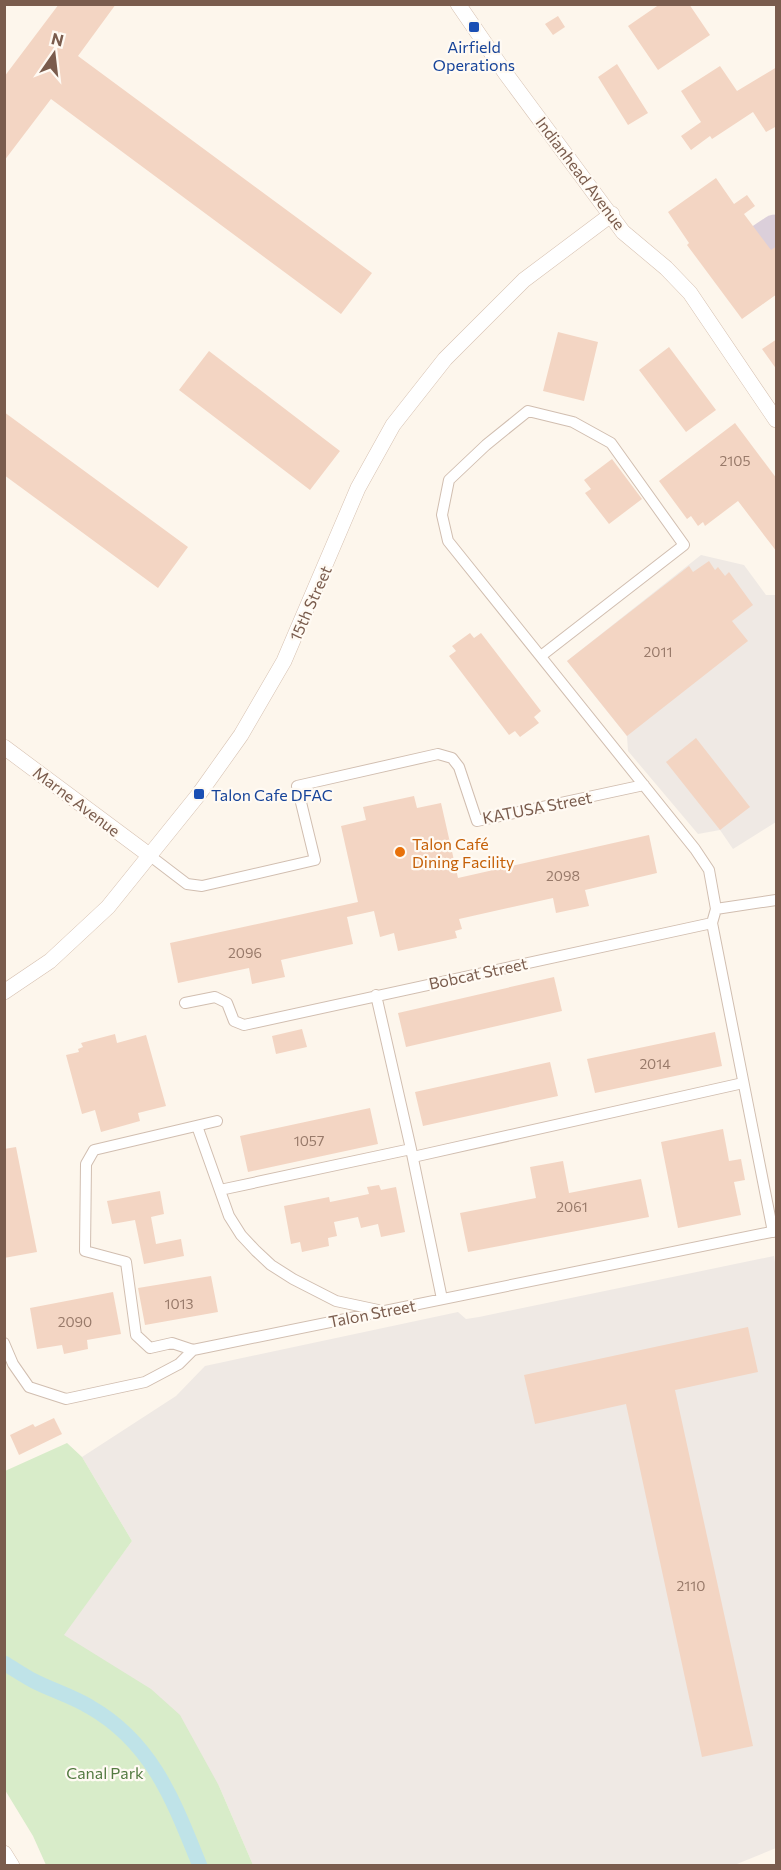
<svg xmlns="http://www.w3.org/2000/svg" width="781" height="1870" viewBox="0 0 781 1870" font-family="Commissioner,sans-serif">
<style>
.industrial{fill:#efe9e4}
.green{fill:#d8ecc9}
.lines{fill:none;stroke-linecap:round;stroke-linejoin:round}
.canal{stroke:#bfe3e8;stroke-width:15}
.taxiway{stroke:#dbcfda;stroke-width:39}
.building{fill:#f3d5c3}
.street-casing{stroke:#d1beb0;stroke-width:12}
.secondary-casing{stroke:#d6c0b0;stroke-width:16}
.street{stroke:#fff;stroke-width:10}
.secondary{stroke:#fff;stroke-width:15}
.transit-dot{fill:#1a4fb4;stroke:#fffaf3;stroke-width:2}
.food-dot{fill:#e8710a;stroke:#fffaf3;stroke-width:2}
.labels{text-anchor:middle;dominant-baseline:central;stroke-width:4.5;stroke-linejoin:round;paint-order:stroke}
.number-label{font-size:14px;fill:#987a6a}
.transit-label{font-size:16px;fill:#164399;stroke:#fffaf3}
.street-label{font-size:16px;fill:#7a5c4d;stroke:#fffaf3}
.food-label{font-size:16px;fill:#c56008;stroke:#fffaf3;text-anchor:start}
.park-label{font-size:16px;fill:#537a41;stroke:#fffaf3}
</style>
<rect width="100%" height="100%" fill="#fdf6ec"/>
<path class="industrial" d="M701,555L744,565L766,595H776V822L733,849L720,830L698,834L628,751L627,736L567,661Z
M774,1256L776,1268V1848L732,1866L253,1865L219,1786L63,1635L132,1541L82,1457L176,1396L205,1366L458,1312L466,1319L479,1317Z"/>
<path class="green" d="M67,1443L82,1457L132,1541L64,1635L151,1689L180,1715L219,1786L253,1865H46L33,1836L5,1790V1471Z"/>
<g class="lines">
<path class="canal" d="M4,1663C14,1669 23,1675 32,1680C51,1690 72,1696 90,1707C153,1743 174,1802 200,1866"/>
<path class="taxiway" d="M764,242L776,234"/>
</g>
<path class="building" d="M59,4H116L78,56L372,273L341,314L51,99L4,161V77Z
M660,4H689L710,35L658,70L628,26Z
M558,16L565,27L553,35L545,24Z
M617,64L648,113L628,125L598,77Z
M720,66L737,91L777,67V126L766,132L753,112L712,139L710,136L691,150L681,136L701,122L681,91Z
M716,178L734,204L747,195L755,206L744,214L771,250L777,246V294L742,319L687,245L689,243L668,212Z
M558,332L598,342L584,401L543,391Z
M777,339V370L762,349Z
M669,347L716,410L686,432L639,370Z
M209,351L340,451L310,490L179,390Z
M4,412L188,547L158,588L4,475Z
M735,423L777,479V552L738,501L705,526L703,522L698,526L691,516L687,519L659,481Z
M612,459L642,499L609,524L585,493L591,489L584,480Z
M709,561L715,570L718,567L725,576L729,572L753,605L732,621L748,641L627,736L567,661L689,566L693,572Z
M470,633L474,638L481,633L541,711L534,717L539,723L520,737L515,731L509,735L449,656L456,651L452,646Z
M696,738L750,807L720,830L666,762Z
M414,796L417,808L441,803L458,878L649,835L657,873L585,890L589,906L556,913L553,898L459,919L462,929L455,931L457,938L398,951L394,933L380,937L374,911L347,917L353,944L281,960L285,977L252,984L249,968L178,983L170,943L358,902L341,826L366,820L363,807Z
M554,977L562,1011L406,1047L398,1013Z
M302,1029L307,1047L276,1054L272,1036Z
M715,1032L722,1066L595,1093L587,1059Z
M115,1034L117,1043L146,1035L166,1106L138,1113L140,1121L101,1132L95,1110L82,1114L66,1055L79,1052L78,1049L83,1047L81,1043Z
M550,1062L558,1096L423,1126L415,1092Z
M370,1108L378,1144L248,1172L240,1136Z
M723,1129L729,1161L741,1159L745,1180L734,1182L741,1215L678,1228L661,1142Z
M16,1147L37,1252L4,1258V1149Z
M563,1161L569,1193L641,1179L649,1217L468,1252L460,1213L536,1198L530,1167Z
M379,1185L381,1190L396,1187L405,1232L381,1237L378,1224L361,1228L358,1217L334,1222L337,1236L328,1238L329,1246L302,1252L300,1242L291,1244L284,1206L329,1197L330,1202L369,1194L367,1187Z
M160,1191L164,1214L151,1217L156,1244L181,1239L184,1256L144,1264L135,1220L112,1224L107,1201Z
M211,1276L218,1312L145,1325L138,1288Z
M113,1292L121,1334L87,1340L88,1349L64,1354L62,1345L37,1349L30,1308Z
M748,1327L758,1372L675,1390L753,1746L702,1757L626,1404L535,1424L524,1375Z
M54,1418L62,1434L19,1455L10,1435L33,1424L35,1427Z"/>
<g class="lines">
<g class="street-casing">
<path id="street" d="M541,656L684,545L611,443L573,422L528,411L486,445L449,480L442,515L448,541L695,849L709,870L716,909
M149,855L187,884L202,886L315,860L297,786L438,754L452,758L459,767L477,821L644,785
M712,923L773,1232
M376,995L411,1149L442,1299
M185,1003L215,997L227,1003L234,1021L244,1025L712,923L716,909L776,900
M197,1126L229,1216L241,1235L256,1251L271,1265L293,1279L336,1301L378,1310
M413,1157L743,1083
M220,1190L411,1149
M4,1343L13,1364L29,1387L66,1399L145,1382L179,1364L193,1350L776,1231
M193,1350L172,1343L150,1348L136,1335L126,1262L85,1251L86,1164L94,1150L217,1121"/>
</g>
<g class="secondary-casing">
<path id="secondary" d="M458,4L506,74L623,232L666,268L690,293L776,420
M4,747L149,855
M4,992L50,961L108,907L199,794L241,735L284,661L358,488L393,425L445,359L524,280L612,214
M4,1853L12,1866"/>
</g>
<use href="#street" class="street"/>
<use href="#secondary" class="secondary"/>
</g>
<g class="transit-dot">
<rect x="468" y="21" width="12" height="12" rx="3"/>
<rect x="193" y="788" width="12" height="12" rx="3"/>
</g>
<circle class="food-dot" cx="400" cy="852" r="6"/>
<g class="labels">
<g class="number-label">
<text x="735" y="460">2105</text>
<text x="658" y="651">2011</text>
<text x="563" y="875">2098</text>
<text x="245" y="952">2096</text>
<text x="655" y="1063">2014</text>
<text x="309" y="1140">1057</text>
<text x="572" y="1206">2061</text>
<text x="179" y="1303">1013</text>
<text x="75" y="1321">2090</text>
<text x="691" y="1585">2110</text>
</g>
<g class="transit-label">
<text x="474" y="46">Airfield<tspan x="474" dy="18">Operations</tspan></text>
<text x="211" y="794" text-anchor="start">Talon Cafe DFAC</text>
</g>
<g class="street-label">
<text transform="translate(581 173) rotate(53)">Indianhead Avenue</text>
<text transform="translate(310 603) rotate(-66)">15th Street</text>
<text transform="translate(77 801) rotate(37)">Marne Avenue</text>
<text transform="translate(537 807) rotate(-11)">KATUSA Street</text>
<text transform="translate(478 973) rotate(-12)">Bobcat Street</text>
<text transform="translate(372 1313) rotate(-11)">Talon Street</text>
</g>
<g class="food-label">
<text x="412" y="843">Talon Café<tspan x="412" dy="18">Dining Facility</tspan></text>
</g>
<g class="park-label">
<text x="105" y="1772">Canal Park</text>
</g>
</g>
<rect width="781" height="1870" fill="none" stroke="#7a5c4d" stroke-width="12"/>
<g transform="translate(54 54) rotate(14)" stroke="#fffaf3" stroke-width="4.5" paint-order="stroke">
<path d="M0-4.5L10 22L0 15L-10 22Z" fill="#7a5c4d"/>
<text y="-9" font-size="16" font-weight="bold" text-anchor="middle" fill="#7a5c4d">N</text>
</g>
</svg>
